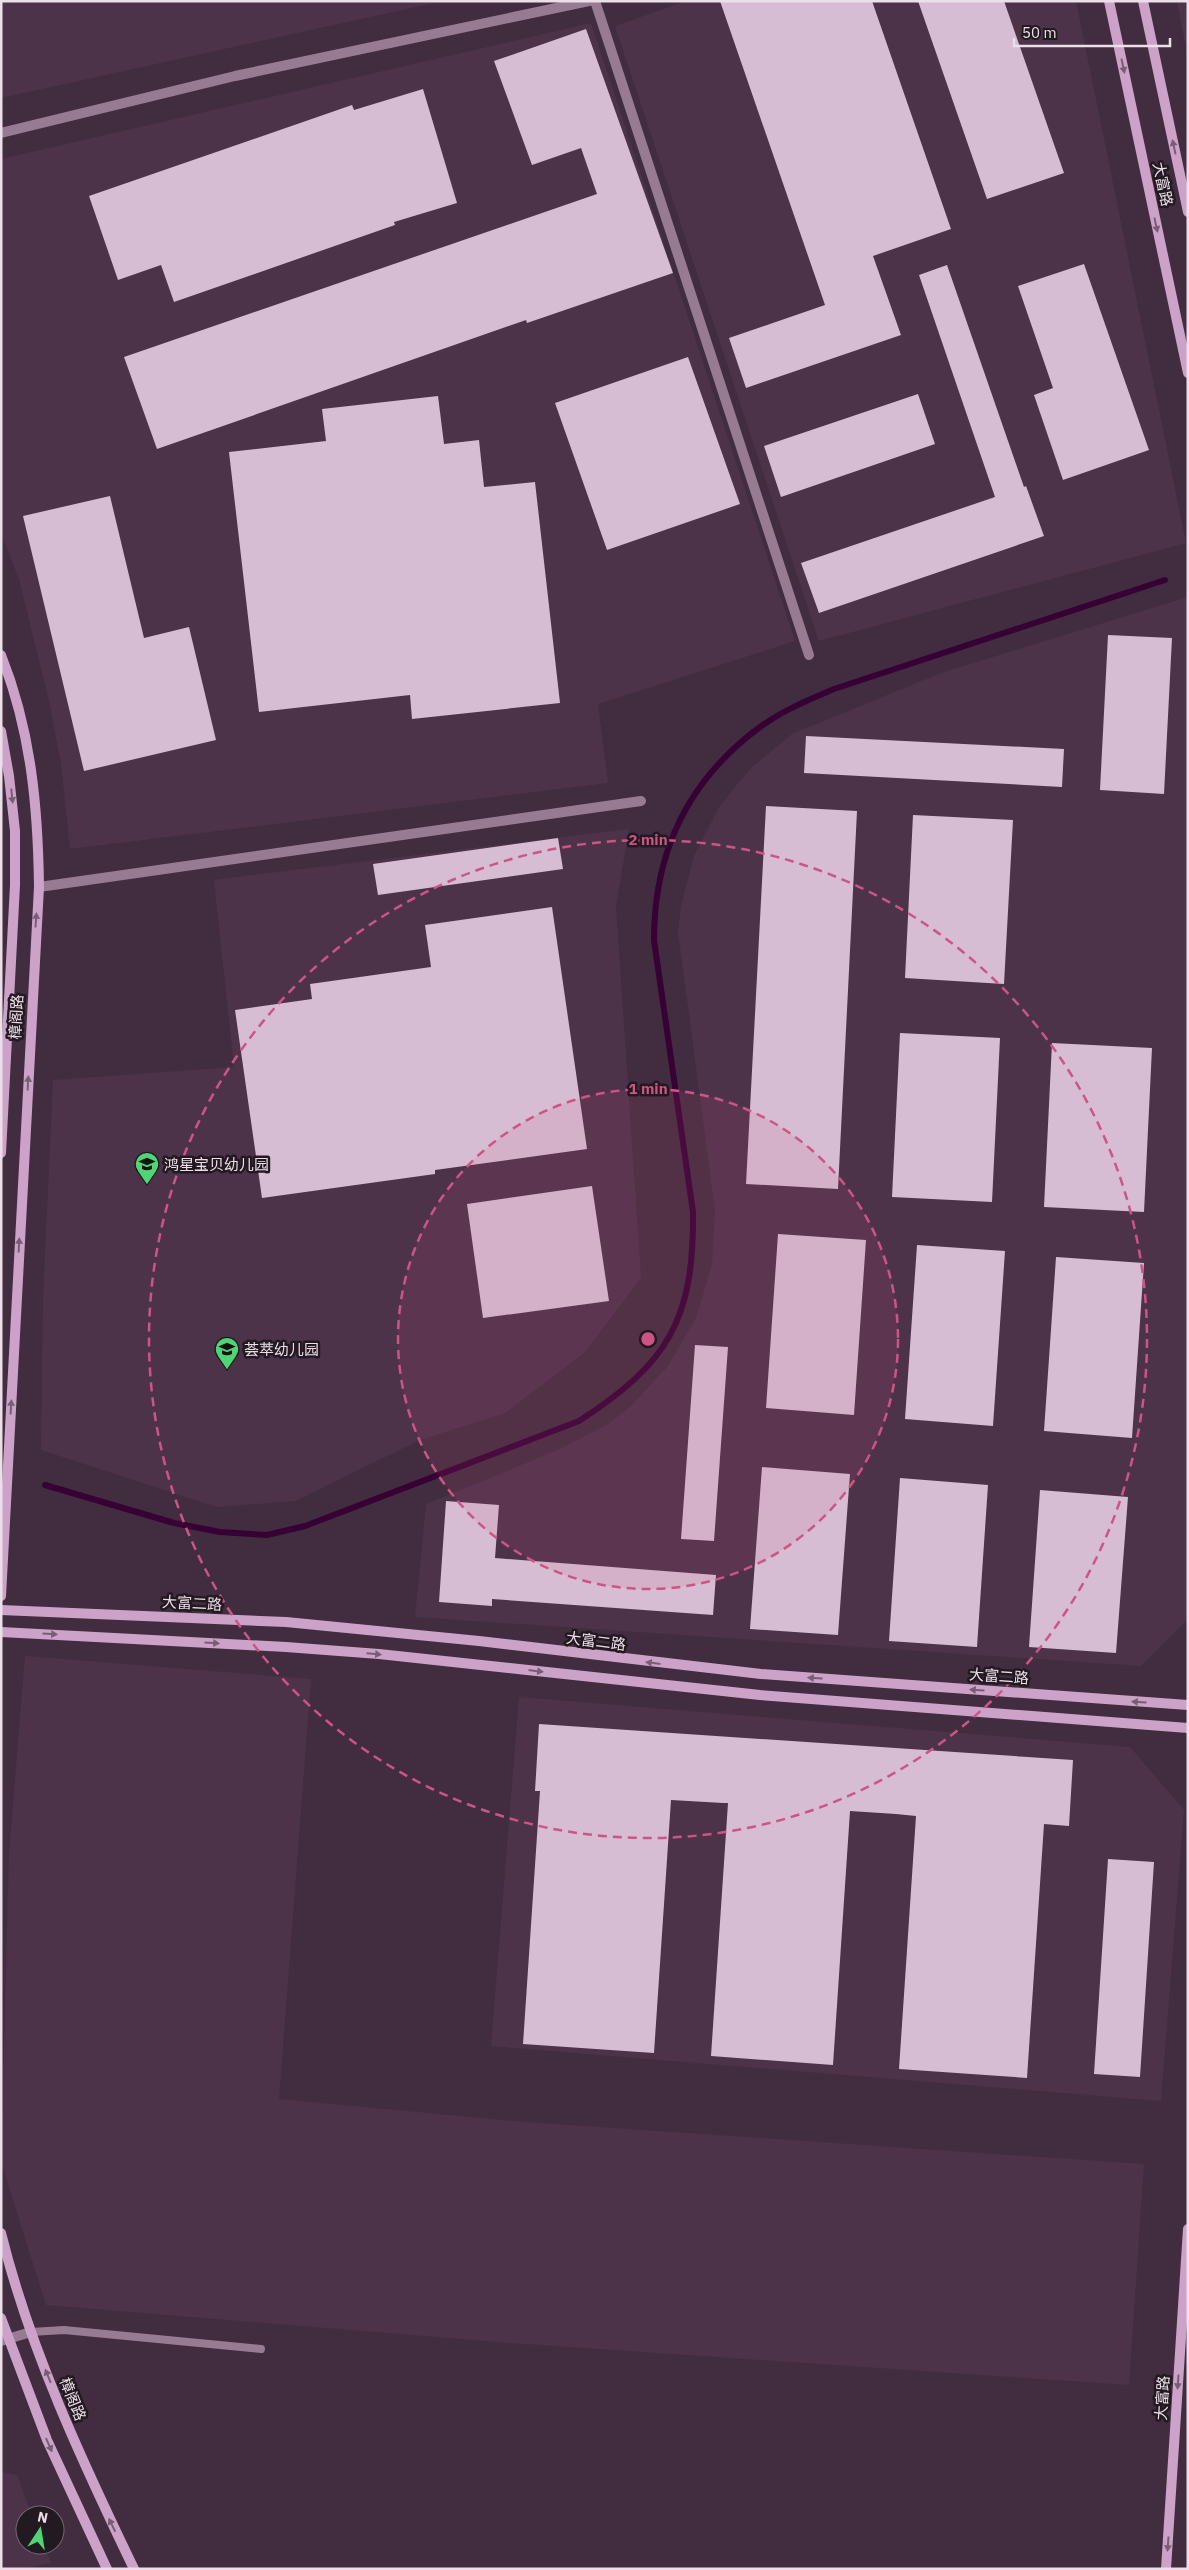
<svg xmlns="http://www.w3.org/2000/svg" width="1189" height="2570" viewBox="0 0 1189 2570" font-family="'IBM Plex Sans','Noto Sans SC',sans-serif">
<style>
.built{fill:#4d334a}
.lines{fill:none;stroke-linecap:round;stroke-linejoin:round}
.stream{stroke:#370135;stroke-width:6}
.building{fill:#d6bdd3}
.lane{stroke:#967b93;stroke-width:8}
.street{stroke:#967b93;stroke-width:10}
.secondary{stroke:#cda2c8;stroke-width:10}
.oneway{fill:#785e74}
.ring{fill:none;stroke:#cf5486;stroke-width:2.5;stroke-dasharray:9 6}
.labels{text-anchor:middle;dominant-baseline:central;stroke-width:5;stroke-linejoin:round;paint-order:stroke}
.street-label{font-size:15px;fill:#ecdfea;stroke:#221921}
.poi-label{font-size:15px;fill:#ecdfea;stroke:#221921;text-anchor:start}
.centre{fill:#cf5486;stroke:#221921;stroke-width:2.5}
.ring-label{font-size:15px;text-anchor:middle;font-weight:bold;fill:#cf5486;stroke:#221921;stroke-width:5;stroke-linejoin:round;paint-order:stroke}
</style>
<rect width="100%" height="100%" fill="#412d3f"/>
<path class="built" d="M1,1H443L1,98Z
M686,1H1076L1186,543L819,641L615,26Z
M1177,1H1188V58Z
M591,23L795,641L598,704L608,783L70,849L61,763L49,701L19,579L1,534V159Z
M1188,597V1619L1141,1666L415,1617L426,1504L558,1450L608,1424L630,1407L668,1366L696,1318L712,1265L715,1210L678,932L681,906L694,856L718,809L734,788L751,768L792,734L941,673Z
M629,829L616,906L641,1278L584,1353L505,1413L420,1440L295,1501L217,1507L41,1450L43,1301L53,1080L234,1067L214,880Z
M25,1656L311,1679L279,2099L512,2121L1144,2164L1129,2385L497,2342L46,2305L1,2162L9,1853Z
M519,1697L1130,1747L1184,1810L1161,2101L491,2046Z
M1,2472L17,2475L32,2515H25V2545H44L51,2563L23,2569H1Z"/>
<g class="lines">
<path class="stream" d="M45,1485L174,1523L220,1532L267,1535L305,1526L579,1421C669,1363 694,1319 693,1212L654,940C654,852 688,780 760,727C782,711 808,700 834,689L1165,580"/>
</g>
<path class="building" d="M720,1H872L951,229L873,256L901,335L746,388L729,338L825,305Z
M918,1H1004L1064,173L987,199Z
M586,29L673,273L527,323L526,320L157,449L124,357L597,194L581,148L532,165L494,61Z
M423,89L457,203L394,222L395,225L174,302L161,265L118,280L89,196L352,105L354,110Z
M1084,264L1149,450L1063,480L1034,395L1053,388L1018,286Z
M947,265L1024,487L1026,486L1044,536L819,613L801,563L995,497L919,275Z
M688,357L740,504L607,550L555,403Z
M918,394L935,444L781,497L764,446Z
M438,396L444,444L479,440L484,487L535,482L560,703L412,719L410,695L259,712L229,452L326,441L322,409Z
M110,496L144,638L189,627L216,740L84,771L23,516Z
M1108,635L1172,638L1164,794L1100,790Z
M806,736L1064,749L1062,787L804,773Z
M766,806L857,811L838,1189L746,1184Z
M913,815L1013,820L1004,984L905,978Z
M558,838L563,869L378,895L373,864Z
M552,907L587,1149L435,1170V1174L262,1198L235,1010L312,999L310,984L431,967L425,925Z
M900,1033L1000,1038L992,1202L892,1197Z
M1052,1043L1152,1048L1144,1212L1044,1207Z
M592,1186L609,1301L483,1318L467,1204Z
M778,1234L866,1240L854,1415L766,1408Z
M917,1245L1005,1251L993,1426L905,1419Z
M1056,1257L1144,1263L1132,1438L1044,1431Z
M695,1345L728,1347L714,1541L681,1539Z
M762,1467L850,1474L838,1635L750,1629Z
M900,1478L988,1485L977,1647L889,1641Z
M1040,1490L1128,1497L1116,1653L1029,1647Z
M446,1501L499,1505L495,1558L716,1575L713,1615L492,1599V1606L439,1602Z
M539,1724L1073,1760L1069,1826L1044,1824L1027,2078L899,2069L916,1816L896,1814L850,1811L833,2065L711,2056L728,1803H723L671,1800L654,2053L523,2044L540,1791H535Z
M1108,1859L1154,1862L1140,2077L1094,2074Z"/>
<g class="lines">
<path class="lane" d="M31,2332L64,2330L261,2349"/>
<path class="street" d="M595,1L809,655
M1,133L235,76L589,1
M39,887L641,801
M1,2341L31,2332"/>
<path class="secondary" d="M1109,1L1188,373
M1143,1L1188,212
M1,655C31,730 38,807 39,887L1,1596
M1,731L9,776L15,831V885L1,1153
M1,1610L286,1622L479,1641L761,1674L1188,1705
M1,1632L286,1647L379,1654L760,1695L1188,1728
M1,2233C30,2350 82,2461 134,2569
M1,2318L47,2440L107,2569
M1166,2569L1188,2229"/>
</g>
<defs><path id="oneway-solid" d="M-6-.8H1V-3.2L6.5 0L1 3.2V.8H-6Z" transform="scale(1.25)"/></defs>
<g class="oneway">
<use href="#oneway-solid" transform="translate(1123 66) rotate(78)"/>
<use href="#oneway-solid" transform="translate(1174 147) rotate(-102)"/>
<use href="#oneway-solid" transform="translate(1156 225) rotate(78)"/>
<use href="#oneway-solid" transform="translate(12 796) rotate(84)"/>
<use href="#oneway-solid" transform="translate(36 920) rotate(-86)"/>
<use href="#oneway-solid" transform="translate(28 1083) rotate(-87)"/>
<use href="#oneway-solid" transform="translate(19 1245) rotate(-87)"/>
<use href="#oneway-solid" transform="translate(11 1407) rotate(-87)"/>
<use href="#oneway-solid" transform="translate(50 1634) rotate(3)"/>
<use href="#oneway-solid" transform="translate(212 1643) rotate(3)"/>
<use href="#oneway-solid" transform="translate(374 1654) rotate(5)"/>
<use href="#oneway-solid" transform="translate(653 1663) rotate(-173)"/>
<use href="#oneway-solid" transform="translate(536 1671) rotate(7)"/>
<use href="#oneway-solid" transform="translate(815 1678) rotate(-176)"/>
<use href="#oneway-solid" transform="translate(977 1690) rotate(-176)"/>
<use href="#oneway-solid" transform="translate(1139 1702) rotate(-176)"/>
<use href="#oneway-solid" transform="translate(48 2376) rotate(-112)"/>
<use href="#oneway-solid" transform="translate(1178 2382) rotate(94)"/>
<use href="#oneway-solid" transform="translate(49 2445) rotate(66)"/>
<use href="#oneway-solid" transform="translate(112 2525) rotate(-116)"/>
<use href="#oneway-solid" transform="translate(1168 2544) rotate(94)"/>
</g>
<circle cx="648" cy="1339" r="250" fill="#cf5486" fill-opacity=".12"/>
<g class="ring">
<circle cx="648" cy="1339" r="250"/>
<circle cx="648" cy="1339" r="499"/>
</g>
<defs>
<g id="school-pin" transform="scale(1.25)"><path d="M0 17L-7.5 6A9.5 9.5 0 1 1 7.5 6Z" fill="#4ed675" stroke="#221921"/><path d="M0-5L7-2L0 1L-7-2ZM-4 1L0 2.5L4 1V4Q0 6-4 4Z" fill="#111"/></g>
</defs>
<g fill-rule="evenodd">
<use href="#school-pin" x="147" y="1164"/>
<use href="#school-pin" x="227" y="1349"/>
</g>
<g class="labels">
<g class="street-label">
<text transform="translate(1163 184) rotate(78)">大富路</text>
<text transform="translate(16 1017) rotate(-87)">樟阁路</text>
<text transform="translate(192 1603) rotate(3)">大富二路</text>
<text transform="translate(596 1641) rotate(7)">大富二路</text>
<text transform="translate(999 1676) rotate(4)">大富二路</text>
<text transform="translate(1162 2398) rotate(-86)">大富路</text>
<text transform="translate(73 2399) rotate(68)">樟阁路</text>
</g>
<g class="poi-label">
<text x="164" y="1164">鸿星宝贝幼儿园</text>
<text x="244" y="1349">荟萃幼儿园</text>
</g>
</g>
<circle cx="648" cy="1339" r="8" class="centre"/>
<g class="ring-label">
<text x="648" y="845">2 min</text>
<text x="648" y="1094">1 min</text>
</g>
<rect width="1189" height="2570" fill="none" stroke="#ecdfea" stroke-width="5"/>
<g transform="translate(40 2530) rotate(12)"><circle r="24" fill="#221921" stroke="#736871"/>
<path d="M0-4L9 19L0 12L-9 19Z" fill="#4ed675"/>
<text y="-8" font-size="14" font-weight="bold" text-anchor="middle" fill="#ecdfea">N</text>
</g>
<path d="M1014 38v8h156v-8" fill="none" stroke="#ecdfea" stroke-width="2.5"/>
<text x="1022" y="38" font-size="15" fill="#ecdfea" stroke="#221921" stroke-width="4" paint-order="stroke">50 m</text>
</svg>
